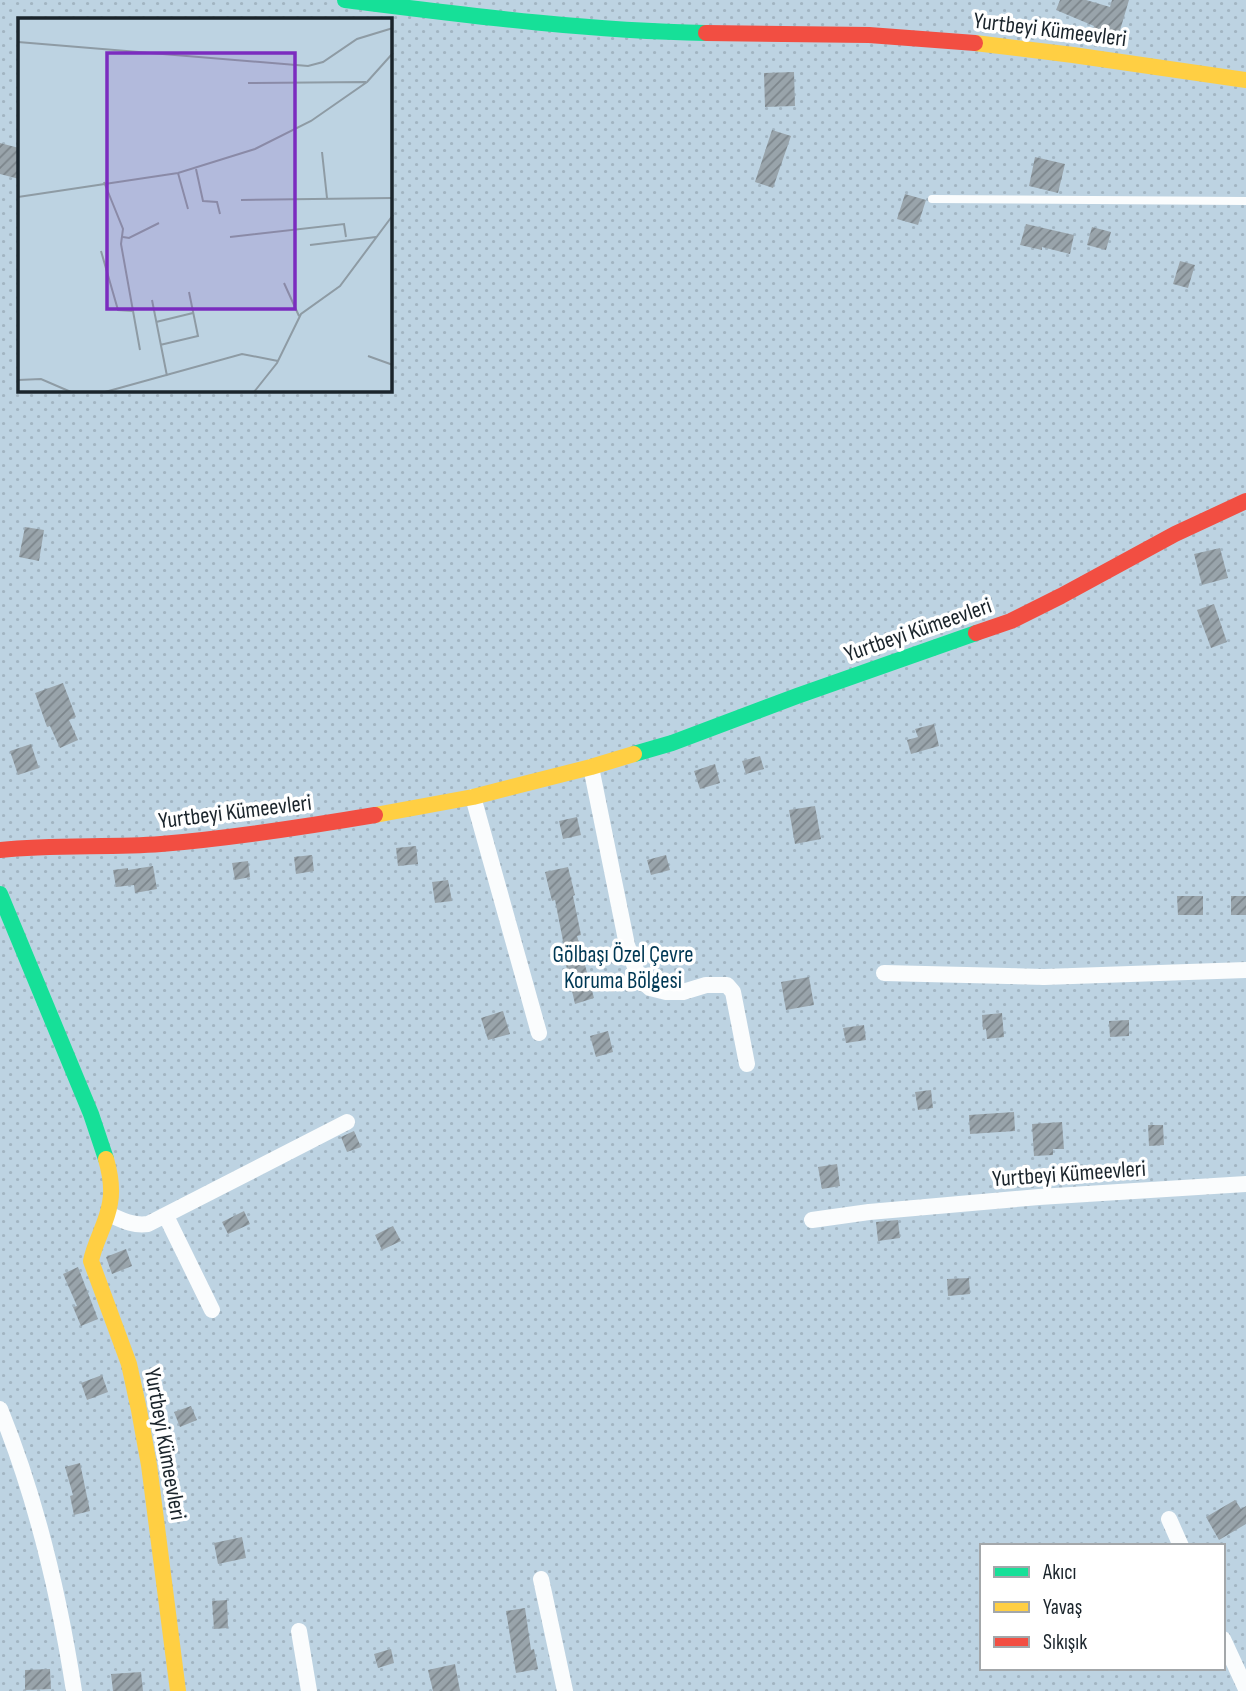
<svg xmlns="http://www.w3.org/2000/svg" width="1246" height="1691" viewBox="0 0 1246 1691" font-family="'Sofia Sans Condensed',sans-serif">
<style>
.park{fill:url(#park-dots);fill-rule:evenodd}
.building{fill:url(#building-hatch)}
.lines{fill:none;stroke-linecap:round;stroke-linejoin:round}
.lane{stroke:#fafcfd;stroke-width:8}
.street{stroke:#fafcfd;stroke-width:16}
.fast{stroke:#16e098;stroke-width:16}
.slow{stroke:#ffcf43;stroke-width:16}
.jam{stroke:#f24e42;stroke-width:16}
.labels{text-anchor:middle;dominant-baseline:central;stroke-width:7;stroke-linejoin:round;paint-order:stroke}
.street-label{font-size:23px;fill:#1a242b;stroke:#fff}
.park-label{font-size:23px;fill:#003854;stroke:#fff}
.inset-road{fill:none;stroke:#8e9ba4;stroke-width:2}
.view{fill:#7b2cbf;fill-opacity:0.15;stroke:#7b2cbf;stroke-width:3.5}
.inset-edge{fill:none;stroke:#1a242b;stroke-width:3.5}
</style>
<defs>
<pattern id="park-dots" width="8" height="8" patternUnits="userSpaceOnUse" patternTransform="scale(1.75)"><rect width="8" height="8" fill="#bdd3e2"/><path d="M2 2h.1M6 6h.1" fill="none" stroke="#a2b5c2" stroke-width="1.8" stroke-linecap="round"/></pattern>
<pattern id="building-hatch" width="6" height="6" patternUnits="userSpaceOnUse" patternTransform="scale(1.75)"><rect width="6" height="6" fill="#99a4ab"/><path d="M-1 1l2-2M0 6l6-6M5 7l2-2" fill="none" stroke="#7c858b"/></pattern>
</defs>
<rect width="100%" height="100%" fill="#dceaf4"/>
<path class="park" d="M0,0H1246V1691H0ZM19,19H390V390H19ZM982,1546H1223V1668H982Z"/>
<path class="building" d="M1060,0H1086L1110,7L1112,0H1129L1118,37L1093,29L1094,26L1056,10Z
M794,72L795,106L765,107L764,73Z
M772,130L791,136L773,188L755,182Z
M0,143L19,148V179L0,174Z
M1035,157L1065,164L1058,193L1029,186Z
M905,194L926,200L918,225L897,219Z
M1026,224L1074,235L1070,254L1042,247V250L1020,245Z
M1092,227L1111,232L1106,250L1087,245Z
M1180,261L1195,265L1188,288L1173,284Z
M25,527L44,530L39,561L19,557Z
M1220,548L1228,578L1202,585L1194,554Z
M1214,604L1227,642L1211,648L1197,610Z
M63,683L76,717L69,720L78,740L60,748L50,726L47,727L35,693Z
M934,724L939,746L911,754L907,740L918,737L915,729Z
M31,744L39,768L18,775L10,751Z
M760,756L764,769L746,774L742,761Z
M715,764L720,783L700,789L694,771Z
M815,806L821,839L795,844L789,810Z
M577,817L581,835L563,839L559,821Z
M416,846L418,864L398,866L396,848Z
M312,855L314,871L296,874L294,857Z
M666,855L670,870L651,875L647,860Z
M248,861L250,877L235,880L232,863Z
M153,866L157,889L135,893L134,885L116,887L113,870L128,868V870Z
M568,867L575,895L573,896L581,935L577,936L594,998L575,1004L562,947L564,946L555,900L552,901L545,872Z
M448,880L452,901L435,903L432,882Z
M1177,896H1203V915H1178Z
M1231,896H1246V915H1231Z
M809,977L814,1005L786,1010L781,982Z
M503,1011L510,1034L488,1040L481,1018Z
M1002,1013L1004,1037L987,1039L986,1029L983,1030L982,1015Z
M1129,1020V1036L1110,1037L1109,1021Z
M864,1025L866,1040L846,1043L843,1028Z
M608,1031L613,1052L596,1057L590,1036Z
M931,1090L933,1108L918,1110L915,1092Z
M1014,1112L1015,1131L970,1134L969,1115Z
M1062,1122L1064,1149H1053V1155L1034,1156L1032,1124Z
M1148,1125H1163L1164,1145L1149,1146Z
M354,1131L361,1147L347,1152L341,1137Z
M837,1164L840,1186L822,1189L818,1167Z
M244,1211L250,1224L228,1234L222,1222Z
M898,1220L900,1238L878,1241L876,1222Z
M393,1226L401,1241L382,1250L375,1235Z
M126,1249L132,1266L112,1274L106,1257Z
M78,1267L98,1319L81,1326L73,1307L77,1306L63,1274Z
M969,1278L970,1294L948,1296L947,1279Z
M102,1375L108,1392L87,1400L81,1383Z
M191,1406L197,1420L180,1427L174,1412Z
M80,1463L90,1511L74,1515L70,1496L73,1495L65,1467Z
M1235,1500L1241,1509L1246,1506V1524L1219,1540L1206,1517Z
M242,1537L246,1558L218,1564L214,1543Z
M227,1600L228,1628L214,1629L212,1601Z
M525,1608L531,1650L534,1649L538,1669L516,1673L506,1611Z
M391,1649L394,1663L378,1668L374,1654Z
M455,1664L460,1691H433L428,1670Z
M50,1669L51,1689L25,1690V1670Z
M141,1672L143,1691H113L111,1674Z"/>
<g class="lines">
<path class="lane" d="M932,199L1246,201"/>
<path class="street" d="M591,767L627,945L639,978L650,988L666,992H683L706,985H727L733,992L747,1064
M473,797L539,1033
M884,973L1044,977L1246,970
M108,1214C122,1220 132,1226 148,1224L347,1122
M166,1216L212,1310
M812,1220L869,1212L1039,1197L1246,1184
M0,1409C37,1500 59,1594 74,1691
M1169,1519L1181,1546
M541,1579L565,1691
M299,1631L309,1691
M1223,1639L1246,1689"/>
<path class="fast" d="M345,0C465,15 585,31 706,33
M634,754L672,743L797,696L976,633
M0,894L91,1114L106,1159"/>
<path class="slow" d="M975,43L1073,55L1246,80
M375,815L473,797L591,767L634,754
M106,1159C110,1173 113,1188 110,1203C107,1223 95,1241 91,1261L129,1364L139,1410L149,1465L178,1691"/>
<path class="jam" d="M706,33L869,35L975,43
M976,633L1011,621L1061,596L1175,534L1246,501
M0,850C54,844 108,848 161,844C233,838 304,827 375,815"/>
</g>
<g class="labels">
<g class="street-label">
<text transform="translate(1050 30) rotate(7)">Yurtbeyi Kümeevleri</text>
<text transform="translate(918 630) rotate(-19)">Yurtbeyi Kümeevleri</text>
<text transform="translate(235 812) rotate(-7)">Yurtbeyi Kümeevleri</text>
<text transform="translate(1069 1174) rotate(-4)">Yurtbeyi Kümeevleri</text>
<text transform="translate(165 1444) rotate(80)">Yurtbeyi Kümeevleri</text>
</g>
<g class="park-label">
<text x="623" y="955">Gölbaşı Özel Çevre<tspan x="623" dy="26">Koruma Bölgesi</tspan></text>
</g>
</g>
<g transform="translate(18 18)">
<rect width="374" height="374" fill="#dceaf4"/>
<path d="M374,0V374H0V1Z" fill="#bdd3e2"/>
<path class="inset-road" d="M0,24L290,48L305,44L339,21L375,10M230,65L348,64M304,134L309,180M178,151L185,183L199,184L202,196M160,155L170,191M86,164L105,211L103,226L122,332M0,179L160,155L237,131L293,103L349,64L375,35M223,182L375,180M105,219L111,220L141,205M212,219L326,206L328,219M292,227L358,219M83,233L100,292L116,293M266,265L281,298M134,282L149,358M138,304L175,295M142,327L180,318L171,274M350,338L375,347M0,362L23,361L53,374M87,374L224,336L260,343M236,374L259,345L283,296L322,268L375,197"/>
<path class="view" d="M89,35H277V291H89Z"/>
<rect width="374" height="374" class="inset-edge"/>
</g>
<rect x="980" y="1544" width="245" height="126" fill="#ffffff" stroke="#a3a7aa" stroke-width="2"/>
<rect x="994" y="1567" width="35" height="10" fill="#16e098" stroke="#a3a7aa" stroke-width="2"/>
<text x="1043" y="1579" font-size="21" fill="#1a242b">Akıcı</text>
<rect x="994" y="1602" width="35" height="10" fill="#ffcf43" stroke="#a3a7aa" stroke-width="2"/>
<text x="1043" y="1614" font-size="21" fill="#1a242b">Yavaş</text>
<rect x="994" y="1637" width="35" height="10" fill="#f24e42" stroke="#a3a7aa" stroke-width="2"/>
<text x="1043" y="1649" font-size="21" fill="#1a242b">Sıkışık</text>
</svg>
